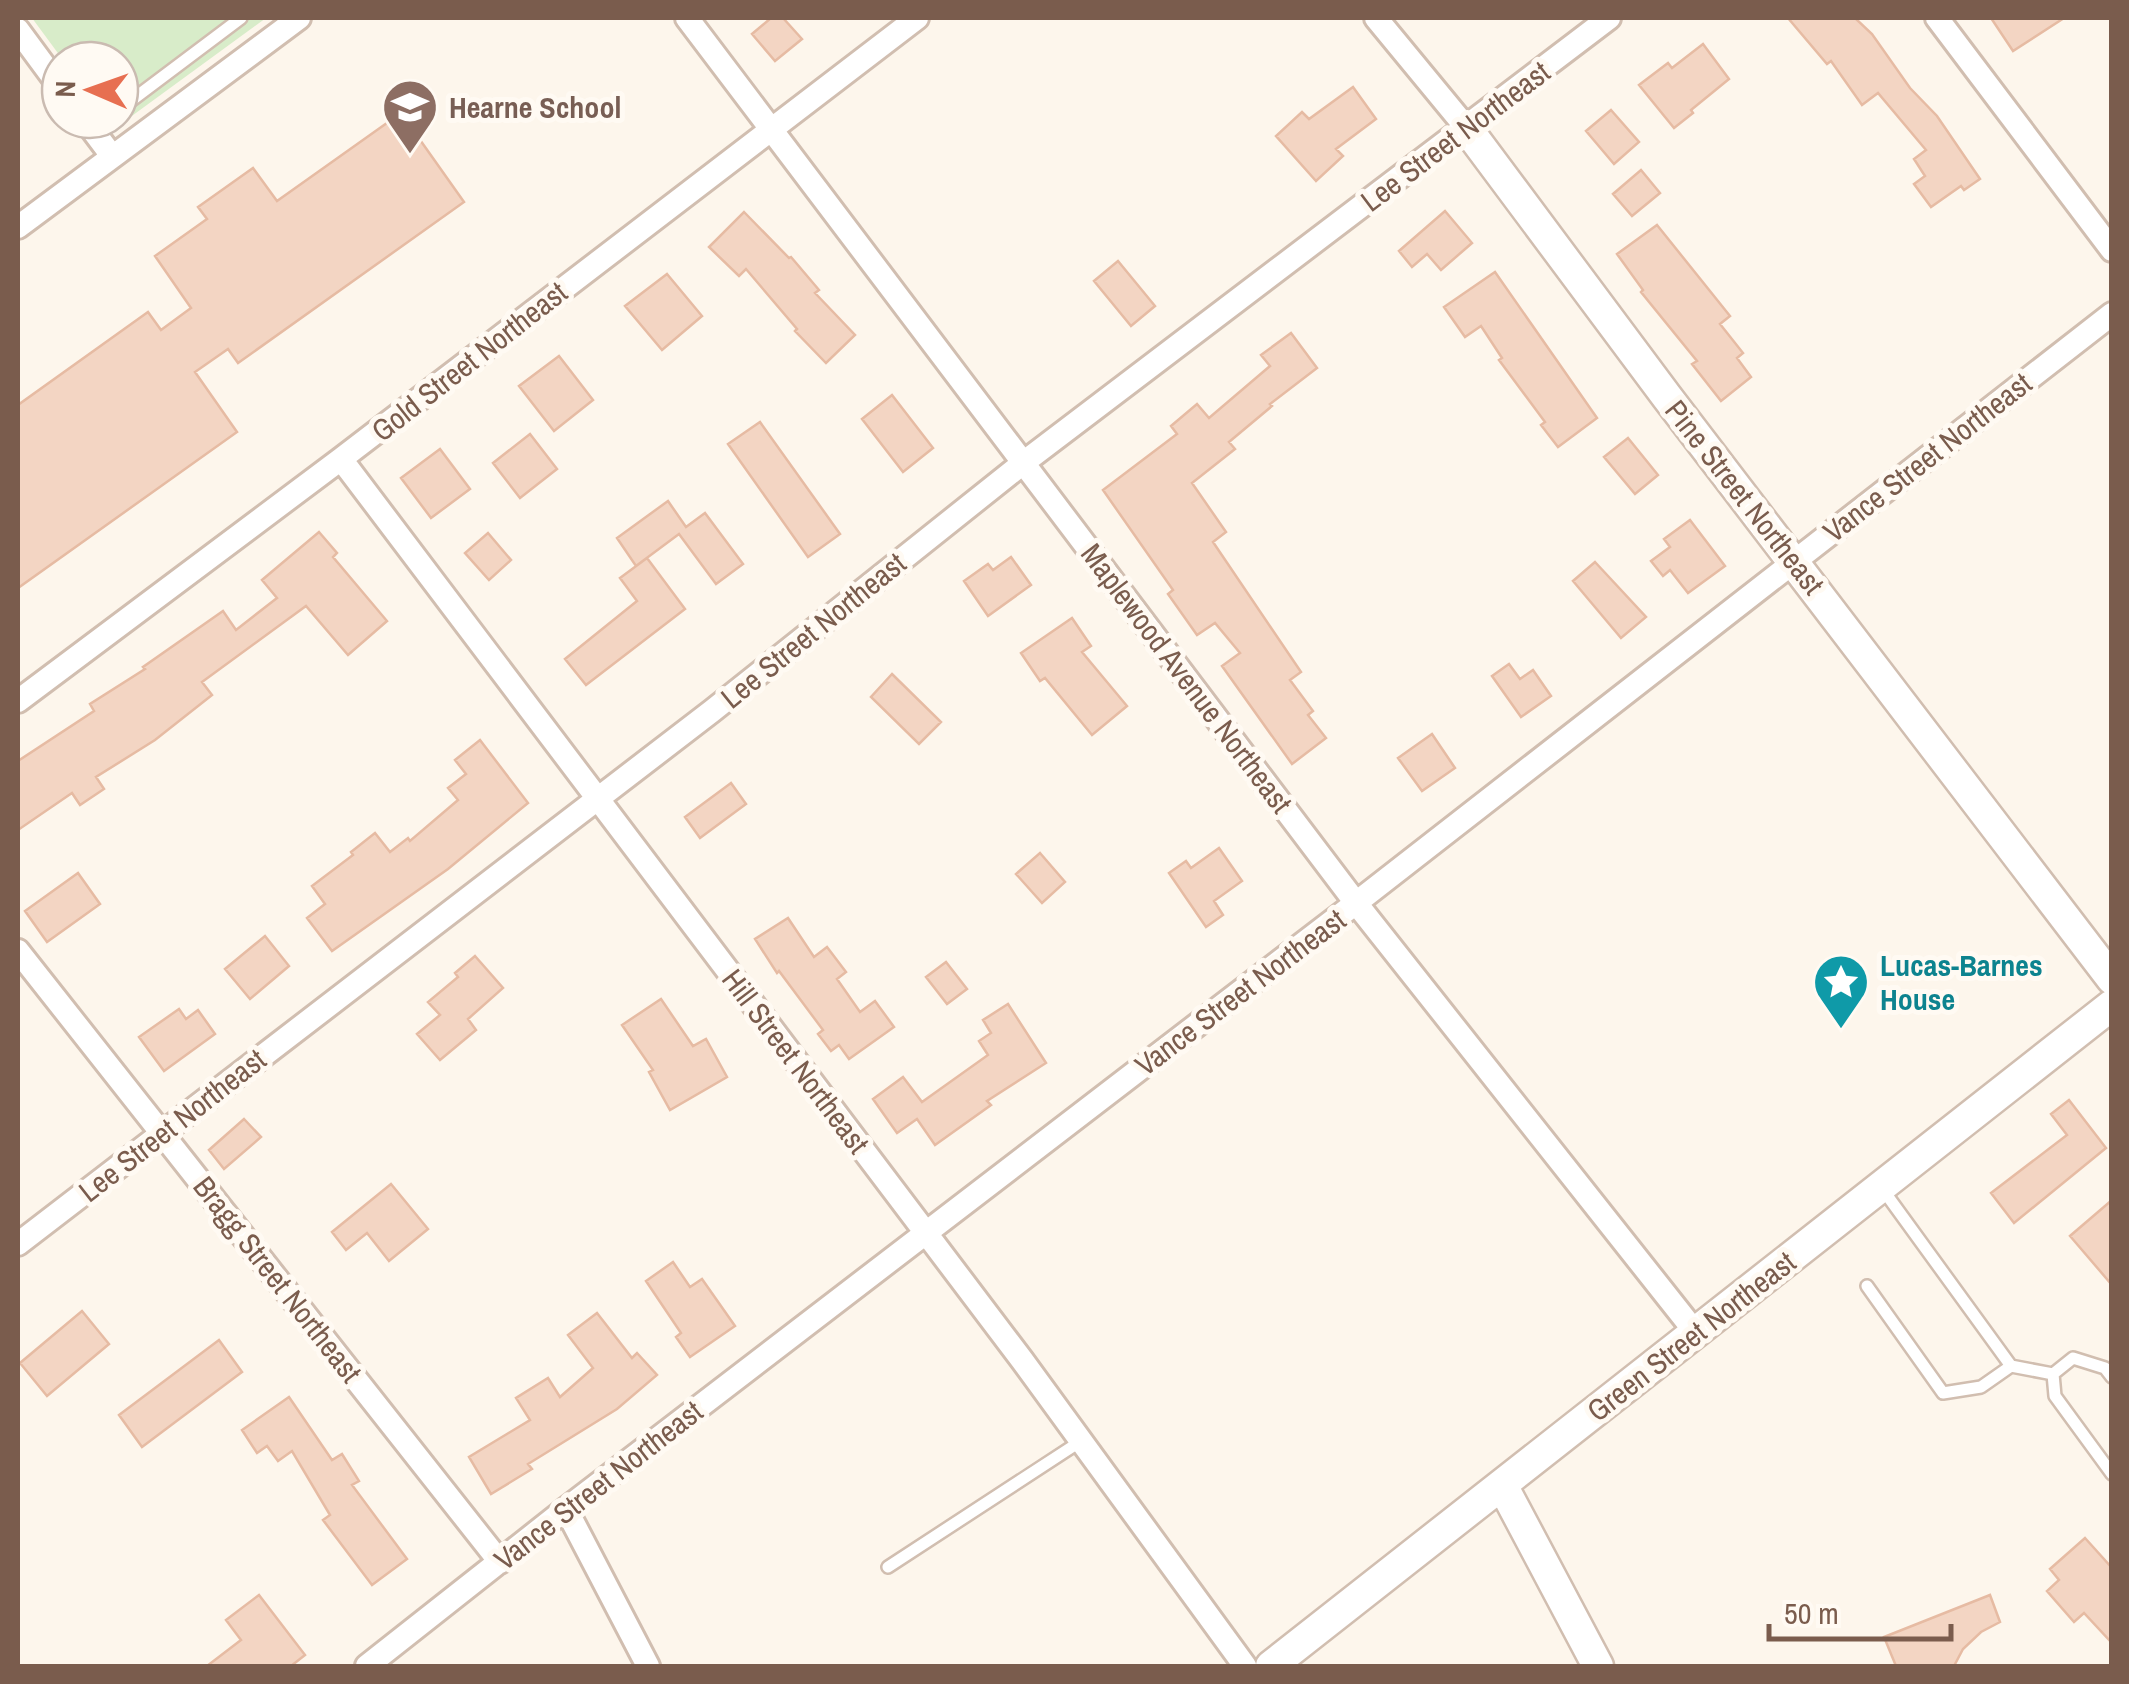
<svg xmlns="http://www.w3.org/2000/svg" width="2129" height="1684" viewBox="0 0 2129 1684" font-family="'Archivo Narrow',sans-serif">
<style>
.green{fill:#d8ecc9}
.building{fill:#f3d5c3;stroke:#e6bba3;stroke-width:2.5}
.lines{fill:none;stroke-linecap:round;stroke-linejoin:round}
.service-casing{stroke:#d1beb0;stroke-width:16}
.minor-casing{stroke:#d1beb0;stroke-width:28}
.tertiary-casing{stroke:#d1beb0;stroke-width:35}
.service{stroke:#fff;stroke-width:11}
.minor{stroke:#fff;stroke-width:22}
.tertiary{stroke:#fff;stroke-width:30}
.labels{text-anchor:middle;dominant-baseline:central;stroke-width:10;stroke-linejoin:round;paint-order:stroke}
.education-label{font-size:30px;font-weight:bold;fill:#785e54;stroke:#fffaf3;text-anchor:start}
.street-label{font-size:30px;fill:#7a5c4d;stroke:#fffaf3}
.culture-label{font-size:30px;font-weight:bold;fill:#0d838f;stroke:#fffaf3;text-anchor:start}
</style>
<rect width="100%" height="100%" fill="#fdf6ec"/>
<path class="green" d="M32,18H266L114,129L108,120H120V60H63Z"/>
<path class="building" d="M771,18H783L802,39L775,61L752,34Z
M1788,18H1855L1872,34L1910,88L1937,116L1980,179L1964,190L1961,186L1931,207L1914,184L1925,176L1914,159L1926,150L1878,93L1862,105L1831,61L1827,64Z
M1991,18H2064L2013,51Z
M1703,44L1729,79L1691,110L1693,113L1674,128L1639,85L1668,63L1672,68Z
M1353,87L1376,119L1336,149L1343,156L1316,181L1276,136L1302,112L1309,119Z
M1611,110L1639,142L1614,164L1586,131Z
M401,113L464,202L238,363L228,349L195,372L237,432L18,588V405L148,312L161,330L191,308L155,256L207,219L198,207L253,168L277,201Z
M1641,170L1660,193L1632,216L1613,194Z
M1445,211L1472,243L1441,270L1427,254L1412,267L1399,251Z
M744,212L789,258L791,257L819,290L815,293L855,335L826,363L795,331L797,329L746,269L739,276L709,247Z
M1657,225L1730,316L1720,324L1743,353L1737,358L1751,377L1721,401L1692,364L1697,361L1641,292L1643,290L1617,254Z
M1118,261L1155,306L1131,326L1094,281Z
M1495,272L1597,418L1558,447L1541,425L1545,422L1499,360L1502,358L1481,326L1465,337L1444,307Z
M667,274L702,316L662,350L625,306Z
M1291,333L1317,368L1270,404L1272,406L1229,442L1235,449L1192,483L1226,532L1213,542L1301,672L1290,680L1313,711L1308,715L1326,738L1292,764L1222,666L1240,653L1215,623L1197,635L1168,594L1173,590L1103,490L1177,434L1171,426L1197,404L1209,418L1270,366L1261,355Z
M559,356L593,400L554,431L519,386Z
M892,395L933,448L903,472L862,419Z
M760,422L840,534L808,557L728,444Z
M530,434L557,469L520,498L493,463Z
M1628,438L1658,475L1635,494L1604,457Z
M440,449L470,489L431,518L401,478Z
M668,501L686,527L705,513L743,564L716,584L679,534L636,566L617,538Z
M1690,520L1725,566L1688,593L1670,570L1663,576L1651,561L1670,547L1664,539Z
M319,532L337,553L333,557L387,621L348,655L306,606L202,682L212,695L155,740L96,777L104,789L80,805L72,793L18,830V761L94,711L90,704L145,669L143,667L223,611L236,630L277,598L262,580Z
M488,533L511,560L489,580L465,553Z
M1011,557L1031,585L988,616L964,581L988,564L993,570Z
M647,558L685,609L586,685L565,659L637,601L620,578Z
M1595,562L1646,617L1621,638L1573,581Z
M1072,618L1091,646L1082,652L1127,706L1092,735L1045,678L1040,681L1021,653Z
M1509,664L1520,679L1533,670L1551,696L1521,717L1492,676Z
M892,674L941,722L919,744L871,697Z
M1432,734L1455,768L1422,791L1398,758Z
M480,740L528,803L448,869L332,951L307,918L325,904L312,886L353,855L351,852L375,833L390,852L408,838L410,841L458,800L448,788L466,774L455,760Z
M731,783L746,804L700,838L685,817Z
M1219,848L1242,881L1214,901L1223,915L1206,927L1169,873L1186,861L1191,868Z
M1040,853L1065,882L1042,903L1016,874Z
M78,873L100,904L47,942L25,911Z
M788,918L814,957L827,947L846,972L837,979L860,1012L875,1001L894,1027L849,1059L839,1045L831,1051L818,1034L823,1030L779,971L777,973L755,939Z
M265,936L289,966L250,999L225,969Z
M475,956L503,988L468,1019L476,1030L440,1060L417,1034L440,1015L428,1002L458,977L455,973Z
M946,962L967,989L947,1004L926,977Z
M661,999L693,1046L706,1039L727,1077L670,1110L649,1072L653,1070L622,1025Z
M1008,1004L1046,1063L987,1101L991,1105L935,1145L917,1119L897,1133L873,1099L903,1077L922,1102L988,1055L979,1041L991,1033L983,1020Z
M179,1009L186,1019L198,1010L215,1034L164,1071L139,1037Z
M2069,1100L2106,1148L2014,1223L1991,1193L2067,1135L2051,1114Z
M244,1119L261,1137L224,1169L209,1150Z
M391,1184L428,1229L389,1261L367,1233L346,1250L332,1232Z
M2112,1200V1285L2070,1236Z
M673,1262L690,1287L702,1279L735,1326L690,1357L676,1337L681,1333L646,1281Z
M82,1311L109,1344L47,1396L20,1363Z
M597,1313L632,1358L637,1353L657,1375L617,1409L528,1464L532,1469L491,1494L469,1457L530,1420L516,1398L548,1378L560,1397L593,1368L568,1335Z
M219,1340L242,1372L142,1447L119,1415Z
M289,1397L332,1460L342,1454L359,1481L352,1485L407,1559L372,1585L323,1520L330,1515L292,1451L278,1461L267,1446L257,1453L242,1430Z
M2085,1538L2112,1568V1643L2084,1613L2074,1622L2047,1591L2059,1580L2050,1569Z
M259,1595L305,1655L291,1666H207L241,1640L226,1620Z
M1990,1595L2000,1622L1981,1632L1963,1649L1954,1666H1896L1884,1637Z"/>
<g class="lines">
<g class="service-casing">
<path id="service" d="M120,109L241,18
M1867,1286L1943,1393L1981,1387L2011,1366L1881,1187
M2011,1366L2053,1374
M2112,1377L2105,1368L2073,1358L2053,1374L2055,1396L2112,1474
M888,1567L1081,1441"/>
</g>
<g class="minor-casing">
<path id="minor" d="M687,18L1356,903L1696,1333
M1376,18L1465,126
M1937,18L2112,250
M18,30L60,87
M85,120L112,156
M18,227L299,18
M341,459L1022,1360L1245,1666
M18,701L341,459L917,18
M18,951L500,1562
M18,1244L712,711L1023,463L1609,18
M566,1509L648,1666
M367,1666L566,1509L1356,903L2112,314"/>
</g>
<g class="tertiary-casing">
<path id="tertiary" d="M1465,126L1667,397L2112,979
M1502,1485L1598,1666
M1271,1666L2112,1005"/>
</g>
<use href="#service" class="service"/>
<use href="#minor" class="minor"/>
<use href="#tertiary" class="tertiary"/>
</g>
<defs>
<g id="school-pin" transform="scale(2.875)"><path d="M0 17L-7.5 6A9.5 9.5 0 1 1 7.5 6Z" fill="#8d6e63" stroke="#fffaf3"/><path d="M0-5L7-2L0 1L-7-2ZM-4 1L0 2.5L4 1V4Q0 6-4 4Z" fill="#fff"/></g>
<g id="sight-pin" transform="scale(2.875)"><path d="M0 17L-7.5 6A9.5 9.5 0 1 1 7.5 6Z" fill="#0f9aa8" stroke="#fffaf3"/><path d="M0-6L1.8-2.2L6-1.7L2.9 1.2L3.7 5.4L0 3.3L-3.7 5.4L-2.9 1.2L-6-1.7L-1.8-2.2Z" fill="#fff"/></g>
</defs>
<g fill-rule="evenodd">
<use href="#school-pin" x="410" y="107"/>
<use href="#sight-pin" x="1841" y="982"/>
</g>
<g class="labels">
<g class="education-label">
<text x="449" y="107">Hearne School</text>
</g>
<g class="street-label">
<text transform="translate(1455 136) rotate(-37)">Lee Street Northeast</text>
<text transform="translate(469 361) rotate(-38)">Gold Street Northeast</text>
<text transform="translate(1927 457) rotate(-38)">Vance Street Northeast</text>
<text transform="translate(1745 497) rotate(52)">Pine Street Northeast</text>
<text transform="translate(813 630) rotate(-39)">Lee Street Northeast</text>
<text transform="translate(1187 678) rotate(53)">Maplewood Avenue Northeast</text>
<text transform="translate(1240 992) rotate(-37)">Vance Street Northeast</text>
<text transform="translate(796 1061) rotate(53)">Hill Street Northeast</text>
<text transform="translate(172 1125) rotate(-38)">Lee Street Northeast</text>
<text transform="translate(278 1279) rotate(52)">Bragg Street Northeast</text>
<text transform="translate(1691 1336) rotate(-38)">Green Street Northeast</text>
<text transform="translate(598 1485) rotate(-38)">Vance Street Northeast</text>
</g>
<g class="culture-label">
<text x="1880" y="965">Lucas-Barnes<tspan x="1880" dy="34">House</tspan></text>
</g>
</g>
<rect width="2129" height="1684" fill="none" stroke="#7a5c4d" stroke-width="40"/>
<g transform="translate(90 90) rotate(272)"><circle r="48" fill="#fffaf3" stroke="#cabbb1" stroke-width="2.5"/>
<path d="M0-8L18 38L0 25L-18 38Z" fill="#e76f51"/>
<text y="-15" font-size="28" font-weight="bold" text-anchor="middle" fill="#7a5c4d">N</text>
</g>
<path d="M1769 1624v15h182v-15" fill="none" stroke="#7a5c4d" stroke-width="5"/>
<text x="1784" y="1624" font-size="30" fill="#7a5c4d" stroke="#fffaf3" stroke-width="8" paint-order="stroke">50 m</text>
</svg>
